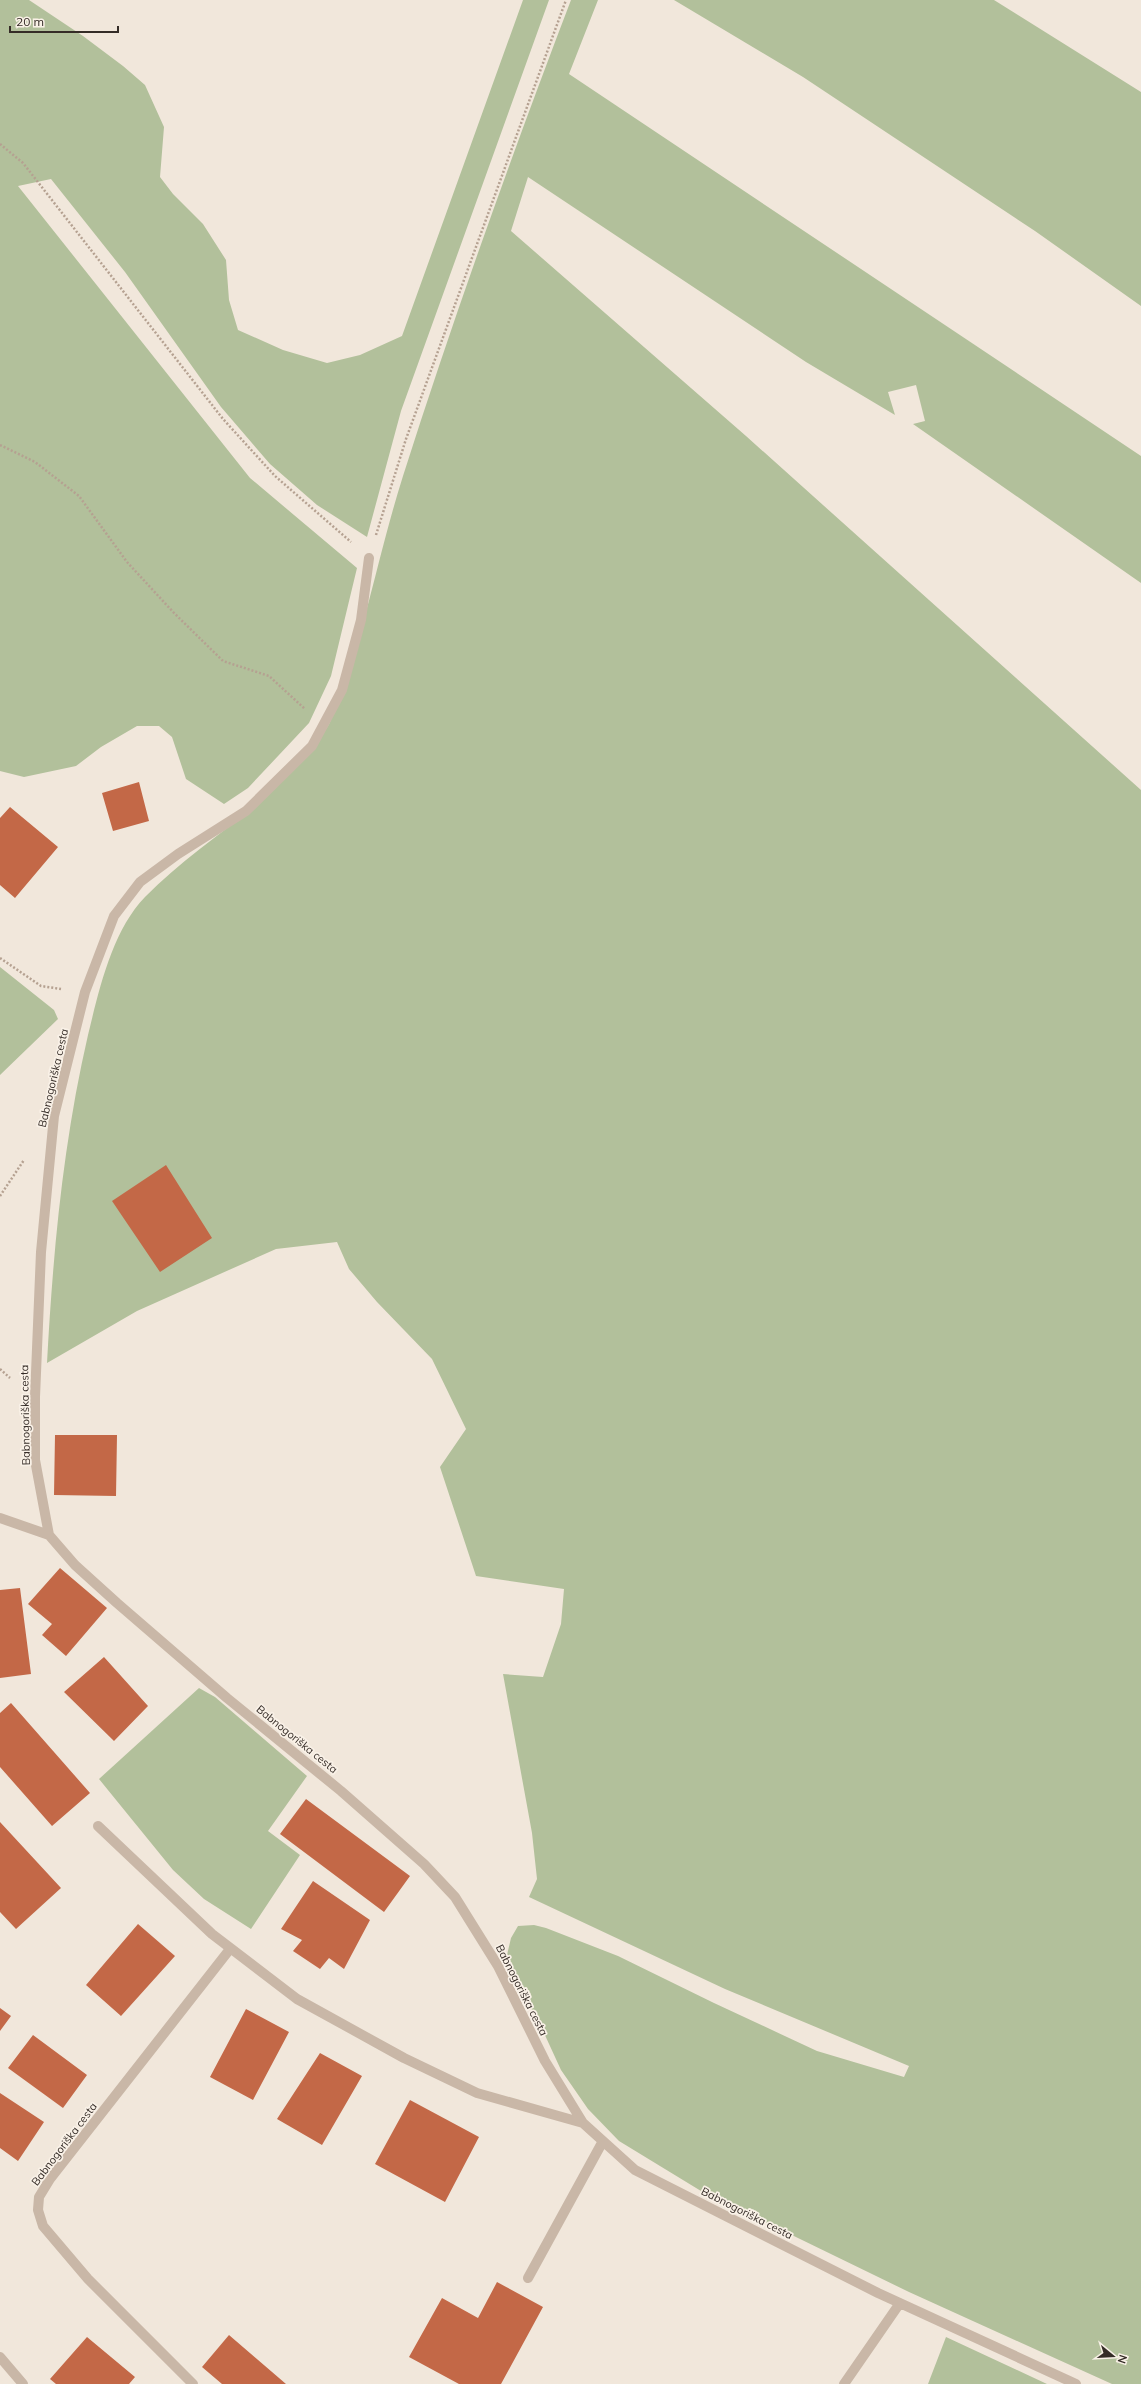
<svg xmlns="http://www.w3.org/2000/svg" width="1141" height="2384" viewBox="0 0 1141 2384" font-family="Mulish,sans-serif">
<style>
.green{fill:#b2c09b}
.building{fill:#c36847}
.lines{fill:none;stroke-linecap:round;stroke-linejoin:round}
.path{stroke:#b5a191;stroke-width:2.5;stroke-dasharray:2 2;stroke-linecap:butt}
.minor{stroke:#c9b7a7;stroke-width:10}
.labels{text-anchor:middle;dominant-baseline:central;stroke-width:3.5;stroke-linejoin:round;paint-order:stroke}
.street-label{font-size:11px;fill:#352c27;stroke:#f9f1e7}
</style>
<rect width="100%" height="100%" fill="#f1e7db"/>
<path class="green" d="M0,0H29L83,36L123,66L145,85L164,127L160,177L173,194L203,224L226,260L229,300L238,330L283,350L327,363L360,355L402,336L523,0H549L401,411L367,537L317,505L270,464L221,407L125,272L51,179L18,186L250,478L357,568L331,676L309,723L248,788L224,804L186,779L172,737L159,726H137L101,747L76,766L24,777L0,771Z
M571,0H598L569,74L1141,456V583L913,424L925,421L916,385L888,392L895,415L806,362L528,177L511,231L746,436L1141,790V2384H1112L909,2292L701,2191L619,2141L588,2109L561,2070L538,2020L509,1970L507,1955L511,1938L518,1926L534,1925L546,1928L618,1956L714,2003L817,2051L904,2077L909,2066L725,1989L529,1897L537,1879L532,1833L503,1674L543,1677L561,1624L564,1589L476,1576L440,1467L466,1429L432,1359L377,1302L349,1269L337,1242L276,1249L137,1311L47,1363C53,1252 63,1143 88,1035C99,990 112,931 145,897C182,859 227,830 267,796C280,785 291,770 302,757C312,746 324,735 330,722C363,643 377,558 403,476C454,316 511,157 571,0Z
M674,0H994L1141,92V306L1035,231L803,77Z
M0,967L54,1010L58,1019L0,1075Z
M199,1688L215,1697L307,1776L268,1831L300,1855L251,1929L204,1899L173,1870L99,1779Z
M946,2337L1047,2384H928Z"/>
<path class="building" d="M139,782L149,821L113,831L102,793Z
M10,807L58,847L15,898L0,885V818Z
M166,1165L212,1238L160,1272L112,1201Z
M55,1435H117L116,1496L54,1495Z
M60,1568L107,1608L66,1656L42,1635L52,1624L28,1604Z
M20,1588L31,1674L0,1678V1590Z
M104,1657L148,1706L114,1741L64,1692Z
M11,1703L90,1793L52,1826L0,1767V1713Z
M306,1799L410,1876L384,1912L280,1834Z
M0,1822L61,1888L16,1929L0,1912Z
M313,1881L370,1920L344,1969L329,1958L320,1969L293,1951L302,1940L281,1929Z
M138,1924L175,1956L121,2016L86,1985Z
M0,2008L11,2016L0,2031Z
M246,2009L289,2032L253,2100L210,2077Z
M33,2035L87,2075L63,2108L8,2068Z
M320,2053L362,2076L322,2145L277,2119Z
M0,2093L44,2122L18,2161L0,2148Z
M410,2100L479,2137L445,2202L375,2164Z
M497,2282L543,2307L501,2384H459L409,2357L442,2298L478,2318Z
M229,2335L286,2384H222L202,2367Z
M87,2337L135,2377L129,2384H56L50,2379Z"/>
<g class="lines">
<path class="path" d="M0,144L23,163L223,419L275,476L351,542
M0,445L35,462L79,496L127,562L174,613L223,661L269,676L305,709
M376,535L406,439L566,0
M0,958L41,986L61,989
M0,1196L24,1160
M0,1369L10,1378"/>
<path class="minor" d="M369,558L361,620L342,690L312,746L246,811L178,854L140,882L114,916L85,992L54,1116L41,1252L35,1397V1460L49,1535L75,1565L117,1603L227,1698L341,1791L424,1864L455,1897L498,1966L545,2061L583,2123L635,2170L878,2293L1076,2384
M0,1518L49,1535
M98,1826L212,1934L297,1999L404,2058L477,2093L583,2123
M528,2278L603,2141
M0,2357L23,2384
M193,2384L88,2279L43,2226L38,2210L39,2197L50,2179L230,1949
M844,2384L900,2303"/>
</g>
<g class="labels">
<g class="street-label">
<text transform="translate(53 1078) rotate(-77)">Babnogoriška cesta</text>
<text transform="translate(25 1415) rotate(-91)">Babnogoriška cesta</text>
<text transform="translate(297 1739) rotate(39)">Babnogoriška cesta</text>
<text transform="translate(522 1990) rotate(63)">Babnogoriška cesta</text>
<text transform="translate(64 2144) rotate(-53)">Babnogoriška cesta</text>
<text transform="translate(747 2213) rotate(27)">Babnogoriška cesta</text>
</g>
</g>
<g transform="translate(1113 2356) rotate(108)" stroke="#f9f1e7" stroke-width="3" paint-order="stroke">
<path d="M0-3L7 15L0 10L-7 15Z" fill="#352c27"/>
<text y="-6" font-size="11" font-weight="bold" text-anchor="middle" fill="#352c27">N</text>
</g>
<path d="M10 26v6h108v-6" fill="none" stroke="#352c27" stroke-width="2"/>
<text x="16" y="26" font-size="12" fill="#352c27" stroke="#f9f1e7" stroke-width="3" paint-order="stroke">20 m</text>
</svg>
